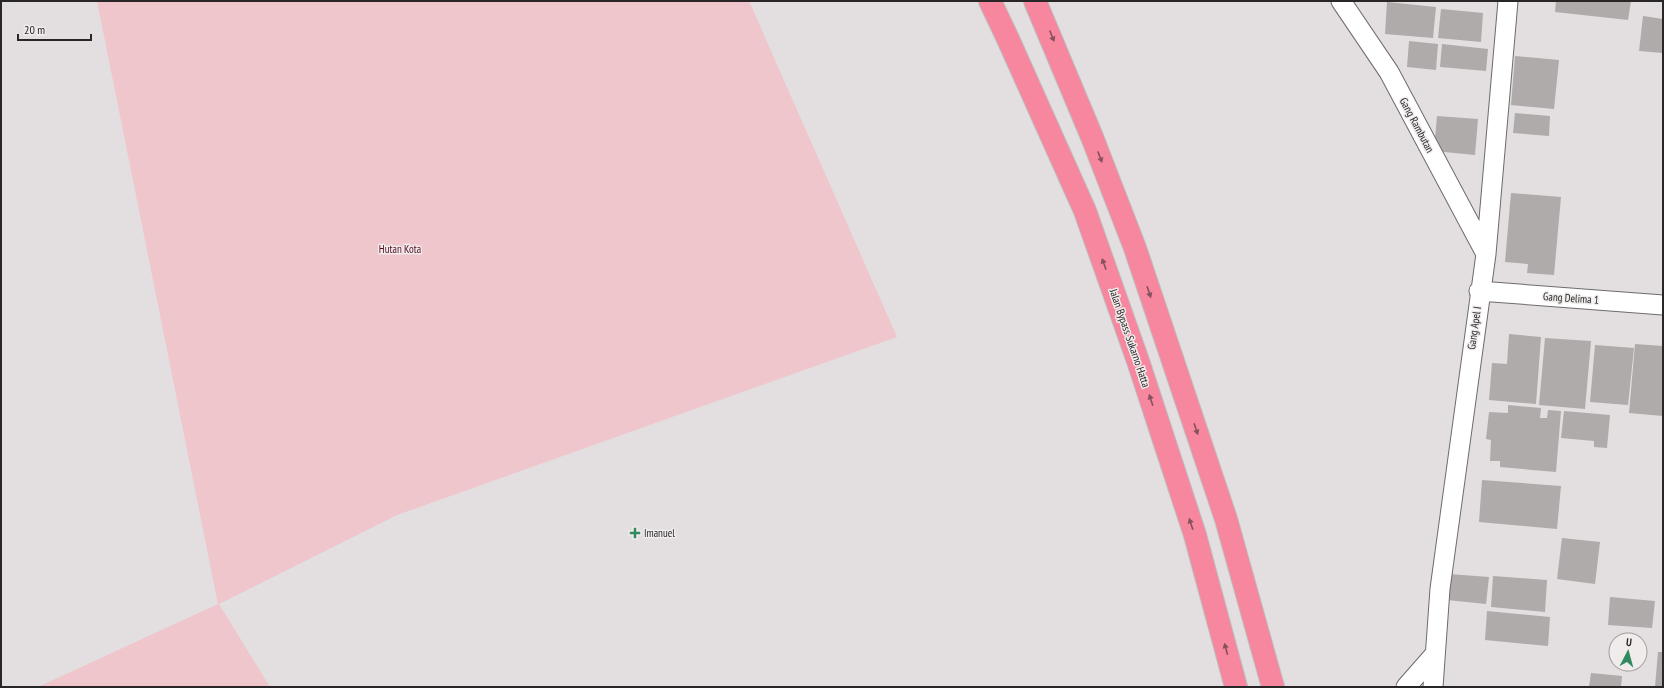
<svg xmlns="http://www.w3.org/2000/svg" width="1664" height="688" viewBox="0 0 1664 688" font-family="'PT Sans Narrow',sans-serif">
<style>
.green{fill:#efc6cb}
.building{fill:#afabab}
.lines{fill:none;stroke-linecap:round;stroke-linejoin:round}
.minor-casing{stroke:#6f6b6b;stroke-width:21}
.trunk-casing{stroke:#bebebe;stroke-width:24}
.minor{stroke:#fff;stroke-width:19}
.trunk{stroke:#f7869f;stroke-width:22}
.oneway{fill:#85515d}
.poi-dot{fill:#318a5f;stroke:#f0ecec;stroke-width:1.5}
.labels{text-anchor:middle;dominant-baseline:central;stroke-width:3;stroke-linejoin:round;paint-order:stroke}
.street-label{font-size:11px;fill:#282627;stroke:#f0ecec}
.park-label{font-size:11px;fill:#550b22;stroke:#f0ecec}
.poi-label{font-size:11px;fill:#282627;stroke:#f0ecec;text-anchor:start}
</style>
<rect width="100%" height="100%" fill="#e3dedf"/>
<path class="green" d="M97,1H749L897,337L397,515L219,604L270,687H38L218,604Z"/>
<path class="building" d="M1556,1H1631L1628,20L1555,12Z
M1387,2L1436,7L1433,38L1385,34Z
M1441,9L1483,13L1481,42L1438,38Z
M1643,16L1663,19V53L1639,51Z
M1409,41L1438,44L1436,70L1407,67Z
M1442,44L1488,49L1486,71L1440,67Z
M1515,56L1559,60L1554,109L1511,105Z
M1515,113L1550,116L1549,136L1513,133Z
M1437,116L1478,119L1475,155L1434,151Z
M1511,193L1561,197L1554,275L1527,273L1528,264L1505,262Z
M1509,334L1541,337L1536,404L1489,400L1492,363L1507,364Z
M1545,338L1591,341L1585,409L1539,405Z
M1635,344L1663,346V416L1629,413Z
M1595,345L1634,348L1628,405L1590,402Z
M1508,405L1541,408L1540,418H1547L1548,410L1561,411L1556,472L1500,467V461H1490L1491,440L1486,439L1489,412L1508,413Z
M1564,411L1610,415L1607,448L1594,447V441L1561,438Z
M1482,480L1561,486L1557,529L1479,522Z
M1562,538L1600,542L1595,584L1557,579Z
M1449,574L1489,577L1486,604L1447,600Z
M1493,576L1547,580L1545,612L1491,607Z
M1610,597L1655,601L1652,628L1608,625Z
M1487,611L1550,617L1548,646L1485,640Z
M1658,652H1663V687H1655Z
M1591,673L1622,676L1621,687H1589Z"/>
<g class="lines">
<g class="minor-casing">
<path id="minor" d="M1341,1L1389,72L1486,254
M1479,291L1663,305
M1406,687L1435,654
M1433,687L1440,589L1486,254L1508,1"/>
</g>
<g class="trunk-casing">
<path id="trunk" d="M990,1L1008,39L1085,211L1138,361L1195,535L1236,687
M1035,1L1092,137L1135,248L1226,519L1273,687"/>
</g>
<use href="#minor" class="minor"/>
<use href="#trunk" class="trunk"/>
</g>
<defs><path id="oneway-solid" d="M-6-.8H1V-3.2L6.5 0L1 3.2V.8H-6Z"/></defs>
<g class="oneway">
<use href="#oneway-solid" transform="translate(1052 36) rotate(68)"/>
<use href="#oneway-solid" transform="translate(1100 157) rotate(69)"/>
<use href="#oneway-solid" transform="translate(1104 264) rotate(-110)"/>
<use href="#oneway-solid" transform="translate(1149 292) rotate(71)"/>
<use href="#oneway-solid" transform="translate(1151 400) rotate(-108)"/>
<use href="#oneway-solid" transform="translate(1196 429) rotate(71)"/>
<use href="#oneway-solid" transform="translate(1191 524) rotate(-108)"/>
<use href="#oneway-solid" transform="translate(1226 649) rotate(-105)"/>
</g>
<path class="poi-dot" d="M633 527h4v4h4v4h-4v4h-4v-4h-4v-4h4z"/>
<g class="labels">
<g class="street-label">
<text transform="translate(1417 125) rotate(62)">Gang Rambutan</text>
<text transform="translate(1571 298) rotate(4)">Gang Delima 1</text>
<text transform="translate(1474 328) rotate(-82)">Gang Apel I</text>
<text transform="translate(1130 338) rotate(71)">Jalan Bypass Sukarno Hatta</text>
</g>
<g class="park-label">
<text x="400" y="249">Hutan Kota</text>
</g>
<g class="poi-label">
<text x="644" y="533">Imanuel</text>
</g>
</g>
<rect width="1664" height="688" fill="none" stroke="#282627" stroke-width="4"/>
<g transform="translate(1628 652) rotate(6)"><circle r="19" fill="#f0ecec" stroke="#a09d9d"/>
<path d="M0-3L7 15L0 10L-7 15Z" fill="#318a5f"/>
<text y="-6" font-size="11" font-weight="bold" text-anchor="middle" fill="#282627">U</text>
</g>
<path d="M18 34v6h73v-6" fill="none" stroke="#282627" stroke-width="2"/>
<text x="24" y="34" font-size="12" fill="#282627" stroke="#f0ecec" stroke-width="3" paint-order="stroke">20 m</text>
</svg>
